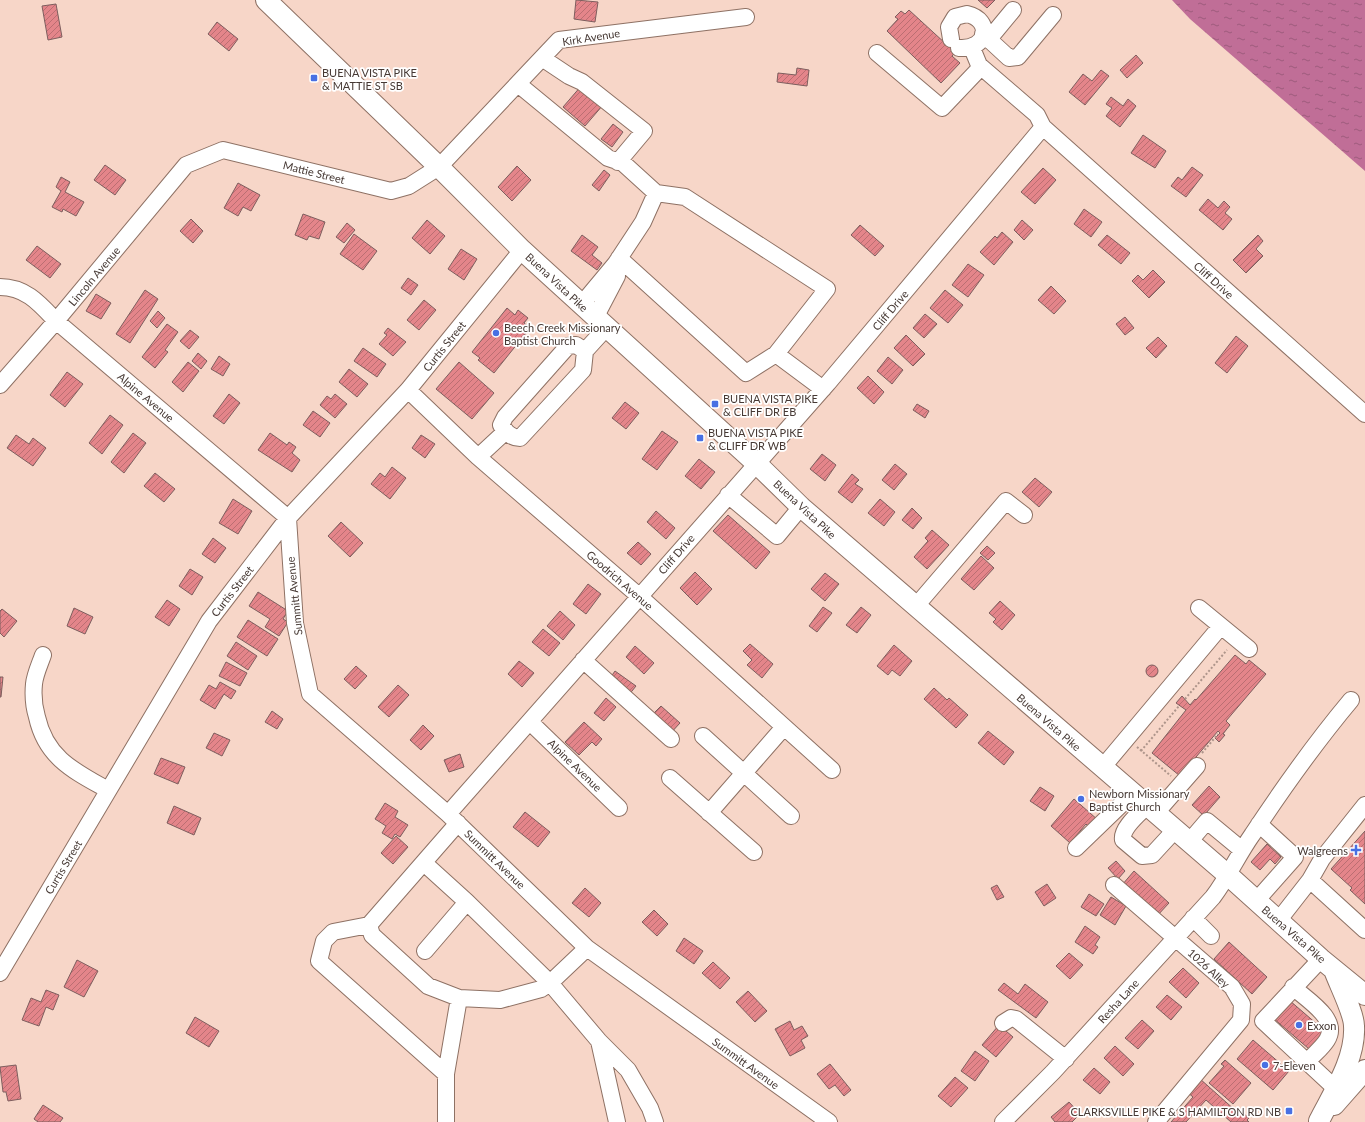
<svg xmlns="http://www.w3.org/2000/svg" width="1365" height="1122" viewBox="0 0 1365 1122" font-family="Lato,sans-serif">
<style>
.water{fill:url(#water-ripples)}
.building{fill:url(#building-hatch);stroke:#7d5e5e}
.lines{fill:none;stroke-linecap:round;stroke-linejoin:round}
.minor-casing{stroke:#8e7164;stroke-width:18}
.major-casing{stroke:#8e7164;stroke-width:22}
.path{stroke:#ae958b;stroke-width:2;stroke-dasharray:2 2;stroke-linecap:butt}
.minor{stroke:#fff;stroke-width:16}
.major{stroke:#fff;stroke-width:20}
.poi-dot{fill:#4870e3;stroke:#fff;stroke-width:1.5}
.labels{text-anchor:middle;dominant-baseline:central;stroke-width:3.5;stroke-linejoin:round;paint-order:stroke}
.street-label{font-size:11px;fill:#463934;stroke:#fff}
.poi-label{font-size:11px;fill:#463934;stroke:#fff;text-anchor:start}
</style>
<defs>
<pattern id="water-ripples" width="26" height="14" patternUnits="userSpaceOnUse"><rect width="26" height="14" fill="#c06e97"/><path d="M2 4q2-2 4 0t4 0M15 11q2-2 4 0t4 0" fill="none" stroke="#9e5b7c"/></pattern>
<pattern id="building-hatch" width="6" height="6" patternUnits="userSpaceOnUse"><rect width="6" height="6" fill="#e4858a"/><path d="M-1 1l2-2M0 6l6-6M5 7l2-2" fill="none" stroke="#bb6e72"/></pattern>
</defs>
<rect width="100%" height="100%" fill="#f7d6c8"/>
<path class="water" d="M1172,0H1365V171L1190,19Z"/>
<path class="building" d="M576,0L598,2L595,22L574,19Z
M978,0H995L987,8Z
M56,4L62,37L48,40L42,6Z
M909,10L946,44L961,46L952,56L960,63L941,83L887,31L898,19L895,17L901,11L905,14Z
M217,22L238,39L229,51L208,34Z
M1136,55L1143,63L1127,78L1120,70Z
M797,68L809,70L807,86L777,82L778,73L796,75Z
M1101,70L1109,76L1085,105L1069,92L1083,74L1092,81Z
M582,85L603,105L585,126L563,107Z
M1111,97L1123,106L1128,99L1136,106L1120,127L1106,116L1112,108L1106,104Z
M613,124L623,132L612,147L601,139Z
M1143,135L1166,151L1155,168L1131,153Z
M105,165L126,180L115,195L94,180Z
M517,166L531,180L512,201L498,187Z
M1192,167L1203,175L1186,197L1171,186L1178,177L1182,180Z
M1043,168L1056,180L1035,204L1021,192Z
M604,170L610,175L599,191L592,185Z
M61,177L70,182L65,192L84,202L76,216L63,209L62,212L52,207L61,191L56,187Z
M238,183L260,195L251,211L243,207L238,216L224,208Z
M1208,199L1218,208L1224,201L1230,207L1225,213L1232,219L1223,230L1199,210Z
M1084,209L1102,222L1091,237L1074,224Z
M303,214L325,222L319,239L309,236L307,240L295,235Z
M191,219L203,231L193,243L180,231Z
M427,220L445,236L430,254L412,238Z
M1022,220L1033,230L1024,240L1014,230Z
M347,223L355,230L344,243L336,237Z
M860,225L884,246L875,256L851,235Z
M1002,232L1013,242L994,265L980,252L995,236L997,238Z
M354,234L377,251L363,270L340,254Z
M582,235L598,247L592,255L602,263L597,270L571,251Z
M1107,235L1130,253L1121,264L1098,245Z
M1258,235L1263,241L1256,249L1263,256L1246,273L1233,260Z
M37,246L61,264L50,278L26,260Z
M461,249L477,259L464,280L448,269Z
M968,264L984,275L968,297L952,285Z
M1153,270L1165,282L1149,298L1132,281L1138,275L1143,280Z
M408,278L418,285L411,295L401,288Z
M1051,286L1066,301L1054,314L1038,300Z
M145,290L158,299L130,343L116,334Z
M945,290L963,305L948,323L930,308Z
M96,294L111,303L101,319L86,311Z
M424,300L436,310L419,330L407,320Z
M507,308L515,315L518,310L528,318L524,323L530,328L494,373L478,360L480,358L472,352Z
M158,311L165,318L157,328L150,321Z
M925,314L937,324L924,338L913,328Z
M1125,317L1134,328L1125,335L1116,324Z
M167,324L178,332L165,350L168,352L155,368L142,357Z
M388,328L406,342L393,356L379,344L387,335L384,333Z
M190,330L199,337L189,349L180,341Z
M906,335L925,354L913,366L894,348Z
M1236,336L1248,346L1227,373L1215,363Z
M1158,337L1167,346L1156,358L1146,348Z
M363,348L386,364L377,377L354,361Z
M198,353L207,361L201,369L192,361Z
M219,356L230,364L223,376L211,369Z
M888,357L903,370L892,384L877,371Z
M188,362L199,371L183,392L172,382Z
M459,362L494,393L472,419L436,389Z
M349,369L368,384L357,397L339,382Z
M67,372L83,384L65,407L50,395Z
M868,376L884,392L874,404L857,388Z
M229,394L240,403L224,424L213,416Z
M335,394L347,404L335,418L320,405L327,396L331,399Z
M625,402L639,413L626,429L612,418Z
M917,404L929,411L925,418L913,410Z
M313,411L330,423L320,437L303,425Z
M110,415L123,425L102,454L89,443Z
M662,431L678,442L657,470L642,459Z
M133,433L146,443L124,473L111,462Z
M270,433L287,445L289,442L296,447L292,453L300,460L292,472L258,450Z
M16,435L29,444L33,438L46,448L33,466L7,448Z
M421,435L435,444L425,458L412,448Z
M822,454L836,465L825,481L810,469Z
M699,459L715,472L701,489L685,476Z
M895,464L907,474L894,490L882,480Z
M392,467L406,478L390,499L371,484L380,473L385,477Z
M155,473L175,489L164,502L144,486Z
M852,474L859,480L855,484L863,489L852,503L838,492Z
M1035,478L1052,492L1039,507L1022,492Z
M233,499L252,511L238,534L219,523Z
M880,499L895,512L884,526L868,513Z
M912,508L922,518L913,529L902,520Z
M656,511L675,528L666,539L647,522Z
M728,515L770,552L756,569L713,531Z
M341,522L363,543L350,557L328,536Z
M932,530L949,545L927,569L914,557L928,541L925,538Z
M213,538L226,548L215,563L202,554Z
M638,542L651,554L641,565L627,553Z
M987,546L995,553L988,560L980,553Z
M981,556L994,568L974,590L961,579Z
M190,569L203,577L192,595L179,586Z
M695,572L712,589L697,605L680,588Z
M825,573L839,584L825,601L811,589Z
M588,584L601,594L586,614L573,604Z
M258,592L288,611L283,619L288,622L279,636L265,627L270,619L249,606Z
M167,600L180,609L169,626L155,617Z
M1000,601L1015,615L1002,630L993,622L996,619L989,613Z
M823,607L832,613L817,632L809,626Z
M861,607L871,615L857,633L846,625Z
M74,608L93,617L85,634L67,626Z
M2,609L17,621L4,637L0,633V611Z
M560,611L575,625L563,640L547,626Z
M248,620L278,639L267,656L237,637Z
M543,629L560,643L549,656L532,642Z
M236,642L257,656L248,670L227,656Z
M750,644L773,664L762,678L747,665L752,660L743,651Z
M894,645L912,661L900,676L892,670L888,675L877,666Z
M635,646L654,663L644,674L626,657Z
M1235,655L1246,664L1249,660L1266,674L1226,721L1230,725L1223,734L1225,735L1219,742L1215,738L1220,733L1218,731L1180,776L1152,753L1186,710L1176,703L1182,696L1190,705L1195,699L1196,700Z
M519,661L534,673L522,687L508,674Z
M226,662L247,673L240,686L219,676Z
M1146 671a6 6 0 1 1 12 0a6 6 0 1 1-12 0Z
M356,666L367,676L355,689L344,679Z
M615,671L636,686L628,696L608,681Z
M0,677H3L1,697H0Z
M220,682L236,691L231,699L224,694L215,709L200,700L209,685L216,689Z
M398,685L409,695L389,717L378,707Z
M934,688L947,700L949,698L968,715L956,728L924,699Z
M606,698L616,707L604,721L594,713Z
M661,706L680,723L669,735L650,717Z
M272,711L283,719L277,729L265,722Z
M584,722L602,739L596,746L592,742L579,755L565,742Z
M423,725L434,736L421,750L410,740Z
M988,731L1014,752L1004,765L978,743Z
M214,733L230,740L222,756L206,748Z
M460,754L464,767L449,772L444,760Z
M161,758L185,767L178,784L154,774Z
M1209,786L1220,797L1206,813L1203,815L1192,805Z
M1040,787L1054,796L1045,811L1030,801Z
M1074,799L1098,820L1091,829L1086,824L1070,843L1051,826Z
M385,803L398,811L395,817L408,825L400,837L395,834L392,839L382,833L386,826L375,819Z
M174,806L201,818L194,835L167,823Z
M525,812L550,832L538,847L513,827Z
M1365,831V904L1350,890L1352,888L1331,869Z
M396,836L408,847L393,864L381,853Z
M1267,844L1281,857L1275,864L1270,859L1260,870L1251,862Z
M1116,861L1125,871L1118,879L1108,868Z
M1134,871L1169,903L1157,916L1122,885Z
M1047,884L1056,898L1044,906L1035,892Z
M997,885L1004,897L997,900L991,888Z
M585,888L601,903L589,917L572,903Z
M1089,894L1104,904L1096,916L1081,907Z
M1111,897L1126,906L1115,925L1100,915Z
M654,910L668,924L657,936L642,922Z
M1085,926L1100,937L1095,945L1098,947L1093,954L1075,942Z
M684,938L703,951L694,964L676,951Z
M1229,942L1267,977L1252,994L1214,959Z
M1069,953L1083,965L1070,979L1056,966Z
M77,960L98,971L84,997L64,987Z
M713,962L730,978L720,989L702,973Z
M1183,968L1199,983L1186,998L1169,982Z
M1004,983L1018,994L1025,984L1048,1002L1036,1018L998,990Z
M46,990L59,995L53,1010L46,1007L39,1026L22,1020L31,998L41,1002Z
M748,991L767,1011L755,1022L736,1002Z
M1167,995L1182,1007L1171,1020L1156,1007Z
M1289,1000L1325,1031L1309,1049L1273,1018Z
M195,1017L219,1031L209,1047L186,1033Z
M1142,1020L1154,1031L1138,1049L1125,1038Z
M790,1021L794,1030L802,1026L808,1036L801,1040L805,1048L790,1056L775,1029Z
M999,1025L1013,1037L996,1057L982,1045Z
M1253,1040L1289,1071L1273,1090L1237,1059Z
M1115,1046L1134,1064L1123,1076L1104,1058Z
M975,1051L989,1061L975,1081L961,1071Z
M1225,1060L1251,1083L1233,1104L1209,1083L1224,1066L1221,1064Z
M830,1064L851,1090L844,1096L835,1085L829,1089L817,1074Z
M16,1065L21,1099L8,1101L6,1092H3L0,1067Z
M1094,1068L1110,1082L1100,1094L1083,1080Z
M955,1077L968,1088L951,1107L938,1096Z
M1199,1078L1236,1111L1238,1109L1249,1118L1247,1120L1249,1122H1231L1206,1100L1186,1122H1171L1193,1097L1187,1092Z
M1069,1102L1080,1114L1072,1122H1055L1051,1117Z
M43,1105L63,1118L60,1122H38L34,1119Z"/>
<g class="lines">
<g class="minor-casing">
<path id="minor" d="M983,34L1009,58L1018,57L1053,15
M951,39L949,27L955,17L967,14C993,20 988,50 959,48
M989,39L1013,10
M972,48L979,65L1037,115L1043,127
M877,53L942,108L981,67
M542,58L569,76L582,82L644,131L618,162
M518,84L608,158L623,163L656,193L643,222L616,263
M619,258L746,373L776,354L827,289L685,197L656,193
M0,287C26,287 40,304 56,321L288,518L295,623L310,694L448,814L587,948L829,1122
M581,305L616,263L617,276L595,318
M585,351L576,345L568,346L505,417L501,425C506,432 511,438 520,438L583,370L585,351L606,328
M776,354L823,389
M0,385L56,321L186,165L223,150L391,191L409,186L439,167L559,40L746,17
M408,390L478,457L639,596L832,770
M478,457L506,431
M728,495L777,536L801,507
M916,606L1006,501L1024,515
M1199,608L1249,649
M43,655C40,664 35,674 34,684C33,694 34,707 37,717C46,758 74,771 108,790
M583,660L671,739
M530,722L619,808
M703,736L791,816
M1102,768L1221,626
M670,778L754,852
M1147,806C1139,814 1121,828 1123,840L1142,856L1152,855L1175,830
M709,813L784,727
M448,814L828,383L1043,127L1365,414
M1155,814L1197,766
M458,823L369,925L372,935L428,986L459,998L500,1000L541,989L550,983L587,948
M1189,842L1207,821L1242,850
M1076,848L1132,794
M424,863L467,902L550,983L599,1041L628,1070L650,1108L655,1122
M1310,880L1365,930
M1114,885L1232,987L1242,1004L1241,1020L1156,1122
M1256,901L1295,857L1259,824
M1193,918L1211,936
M1278,921L1310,880L1322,859L1365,805
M369,925L333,932L324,941L319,961L446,1074
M425,951L467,902
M1321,959L1263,1021L1335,1088
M0,973L209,621L288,518L408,390L522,250
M1293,987C1307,1000 1340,1019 1327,1040C1322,1048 1314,1054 1308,1061
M1003,1023L1011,1018L1016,1019L1066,1059
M599,1041L617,1122
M446,1122V1074L459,998
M1003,1122L1053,1072L1213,897C1228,877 1238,855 1252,835C1283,788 1315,743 1351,700"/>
</g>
<g class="major-casing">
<path id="major" d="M266,0L439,167L522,250L756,463L801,507L1229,876L1321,959L1365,995
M1334,1105L1365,1070
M1319,1121C1333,1093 1356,1059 1354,1026C1354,1013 1339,984 1334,970"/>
</g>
<path class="path" d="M1185,699L1227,650
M1137,747L1171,776
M1141,751L1179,706
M1202,753L1218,734"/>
<use href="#minor" class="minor"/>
<use href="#major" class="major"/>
</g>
<g class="poi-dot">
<rect x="310" y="74" width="8" height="8" rx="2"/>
<circle cx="496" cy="333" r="4"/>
<rect x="711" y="400" width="8" height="8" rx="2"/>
<rect x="696" y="434" width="8" height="8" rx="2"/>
<circle cx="1081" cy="799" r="4"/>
<path d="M1354 844h4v4h4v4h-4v4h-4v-4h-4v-4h4z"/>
<circle cx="1299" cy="1025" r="4"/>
<circle cx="1265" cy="1065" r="4"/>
<rect x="1285" y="1107" width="8" height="8" rx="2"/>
</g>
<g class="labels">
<g class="street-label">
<text transform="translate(591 37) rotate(-9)">Kirk Avenue</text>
<text transform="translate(314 172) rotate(14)">Mattie Street</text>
<text transform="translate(94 276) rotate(-50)">Lincoln Avenue</text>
<text transform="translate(1214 280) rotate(42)">Cliff Drive</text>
<text transform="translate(557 282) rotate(43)">Buena Vista Pike</text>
<text transform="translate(890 310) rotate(-50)">Cliff Drive</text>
<text transform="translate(444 346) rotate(-51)">Curtis Street</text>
<text transform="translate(146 397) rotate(40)">Alpine Avenue</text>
<text transform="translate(805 509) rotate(43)">Buena Vista Pike</text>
<text transform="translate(676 554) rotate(-49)">Cliff Drive</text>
<text transform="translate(620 580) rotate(41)">Goodrich Avenue</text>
<text transform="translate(232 591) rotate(-52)">Curtis Street</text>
<text transform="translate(294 596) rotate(-96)">Summitt Avenue</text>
<text transform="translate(1049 722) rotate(41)">Buena Vista Pike</text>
<text transform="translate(575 765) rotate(44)">Alpine Avenue</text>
<text transform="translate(495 859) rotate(44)">Summitt Avenue</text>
<text transform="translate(63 867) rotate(-59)">Curtis Street</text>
<text transform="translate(1294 934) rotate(41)">Buena Vista Pike</text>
<text transform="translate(1209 968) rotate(42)">1026 Alley</text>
<text transform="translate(1118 1001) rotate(-48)">Resha Lane</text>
<text transform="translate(746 1063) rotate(36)">Summitt Avenue</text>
</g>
<g class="poi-label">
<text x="322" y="72">BUENA VISTA PIKE<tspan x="322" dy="13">&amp; MATTIE ST SB</tspan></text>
<text x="504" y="327">Beech Creek Missionary<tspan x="504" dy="13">Baptist Church</tspan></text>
<text x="723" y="398">BUENA VISTA PIKE<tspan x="723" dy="13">&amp; CLIFF DR EB</tspan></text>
<text x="708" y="432">BUENA VISTA PIKE<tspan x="708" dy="13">&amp; CLIFF DR WB</tspan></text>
<text x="1089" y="793">Newborn Missionary<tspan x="1089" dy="13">Baptist Church</tspan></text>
<text x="1348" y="850" text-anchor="end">Walgreens</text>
<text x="1307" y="1025">Exxon</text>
<text x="1273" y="1065">7-Eleven</text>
<text x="1281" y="1111" text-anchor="end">CLARKSVILLE PIKE &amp; S HAMILTON RD NB</text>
</g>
</g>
</svg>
